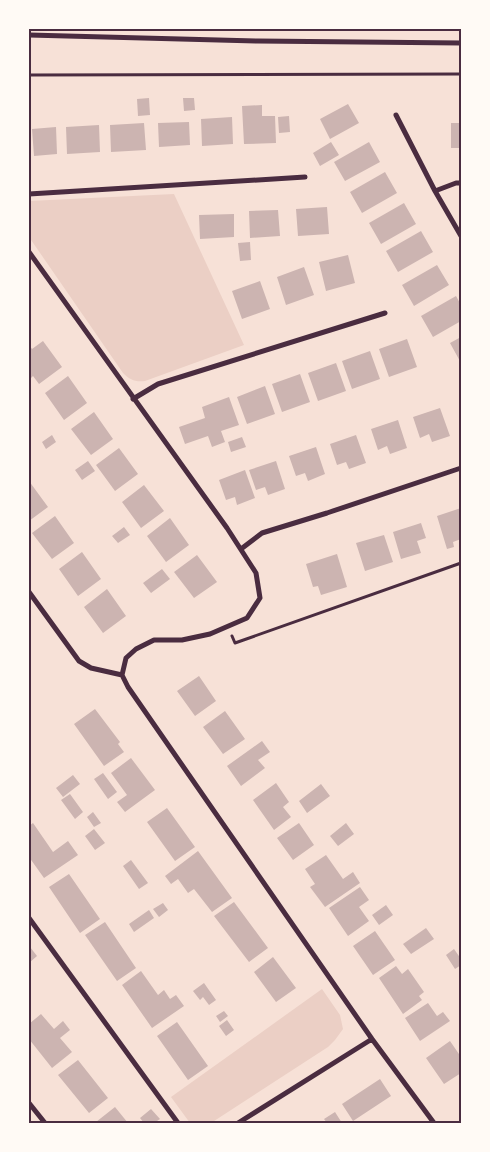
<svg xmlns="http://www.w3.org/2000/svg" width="490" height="1152" viewBox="0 0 490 1152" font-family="Rubik,sans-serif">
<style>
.green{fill:#ebcfc5}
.building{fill:#ccb4b1}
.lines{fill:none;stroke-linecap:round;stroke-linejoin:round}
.path{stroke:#4a2c40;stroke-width:3}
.minor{stroke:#4a2c40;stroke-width:5}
.neatline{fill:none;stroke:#4a2c40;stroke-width:2}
</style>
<rect width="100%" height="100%" fill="#f7e1d7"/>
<path class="green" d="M174,194L244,345L145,381C135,382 130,380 123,373L29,237V201Z
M322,989L340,1015L343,1029L335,1040L328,1047L211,1123H190L171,1097Z"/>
<path class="building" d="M149,98L150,115L138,116L137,99Z
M183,98H194L195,110L184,111Z
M348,104L359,123L330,139L320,119Z
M262,105V116H275L276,143L244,144L242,106Z
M289,116L290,132L279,133L278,117Z
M232,117L233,144L202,146L201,119Z
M189,122L190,145L159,147L158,123Z
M144,123L146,150L111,152L110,125Z
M451,123H461V148H451Z
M99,125L100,152L67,154L66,127Z
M56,127L57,154L34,156L32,129Z
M331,142L339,155L320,166L313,153Z
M369,142L380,162L345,181L334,162Z
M385,172L397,193L362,213L350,192Z
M404,203L416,224L381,244L369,223Z
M327,207L329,234L298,236L296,209Z
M278,210L280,236L250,238L249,211Z
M234,214V237L200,239L199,215Z
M421,231L433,252L398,272L386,251Z
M250,242L251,260L240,261L238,243Z
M348,255L355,283L326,291L319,262Z
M437,265L449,285L414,306L402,285Z
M304,267L314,295L286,305L277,277Z
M260,281L270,309L242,319L232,291Z
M456,296L461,305V321L433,337L421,316Z
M461,337V363L450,343Z
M407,339L417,367L389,377L379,349Z
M43,341L62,367L39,384L33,376L29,380V345L32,349Z
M370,351L380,379L352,389L342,361Z
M336,363L346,391L318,401L308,373Z
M300,374L310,402L282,412L272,384Z
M68,376L87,403L64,420L45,393Z
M265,386L275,414L247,424L237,397Z
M229,397L239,425L221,431L225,442L212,447L208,436L185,444L179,427L205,418L202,407Z
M440,408L450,436L432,442L429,434L420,438L413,417Z
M94,412L113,439L91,455L71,429Z
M398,420L407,448L390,454L387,446L378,450L371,429Z
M52,435L56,442L46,449L42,442Z
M356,435L366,463L349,469L346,462L337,465L330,444Z
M242,437L246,447L231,452L228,442Z
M316,447L325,474L308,481L305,473L296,476L289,456Z
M119,448L138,474L115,491L96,465Z
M88,461L95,471L82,480L75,470Z
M276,461L285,489L268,495L265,487L256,490L249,470Z
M245,470L255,498L237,505L235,497L226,500L219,480Z
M29,481L48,507L29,521Z
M144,485L164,511L141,528L122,502Z
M461,508V539L453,542L454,547L447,549L437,516Z
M55,516L74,543L52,559L32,533Z
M170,518L189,545L166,562L147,536Z
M421,523L426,538L417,541L421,553L401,559L393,532Z
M124,527L130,535L118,543L112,536Z
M384,535L393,562L365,571L356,543Z
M82,552L101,579L78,596L59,569Z
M337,554L347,587L321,595L318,586L313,587L306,564Z
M197,555L217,582L194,598L174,572Z
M162,569L170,579L151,593L143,583Z
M107,589L126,616L103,633L84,607Z
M199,676L216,701L195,716L177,691Z
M95,709L120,742L118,744L124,752L104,766L74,724Z
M225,711L245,739L223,754L203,727Z
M262,741L270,752L258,760L265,768L241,786L227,766Z
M131,758L155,790L125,812L117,802L127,795L111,773Z
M103,773L117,792L108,799L94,779Z
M73,775L80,784L63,797L56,788Z
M276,783L289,802L283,807L291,817L274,830L253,800Z
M321,784L330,796L307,813L299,801Z
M70,794L83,812L75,819L61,800Z
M167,808L195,847L175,861L147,822Z
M93,812L101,823L94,827L87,817Z
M33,823L53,852L68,841L78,855L44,878L29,857V826Z
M299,823L314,845L293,860L277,838Z
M346,823L354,834L338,846L330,836Z
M94,829L105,843L95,850L85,836Z
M198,851L232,898L212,912L194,889L188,893L178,879L171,884L165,876Z
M326,855L343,879L353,872L360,883L325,907L310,887L315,884L305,869Z
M131,860L148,883L139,889L123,866Z
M69,874L100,919L80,933L49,887Z
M360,887L369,900L359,907L369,921L348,936L329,908Z
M234,902L268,948L249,962L214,916Z
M163,903L168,910L159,917L153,909Z
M386,905L393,915L379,925L372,915Z
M149,910L154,918L134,932L129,924Z
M105,922L136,968L117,981L85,935Z
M426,928L434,939L411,954L403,944Z
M375,931L395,960L373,975L353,946Z
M30,947L37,956L29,963V948Z
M454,949L461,959V965L455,969L446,955Z
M273,957L296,988L276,1002L254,972Z
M396,966L402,974L408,969L424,992L419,996L422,1000L403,1014L379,978Z
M141,971L158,995L164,990L170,999L176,995L184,1006L152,1028L122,985Z
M204,983L216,1000L209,1005L203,997L200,1000L193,991Z
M428,1003L437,1016L443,1012L450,1021L420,1041L405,1018Z
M224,1011L228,1016L220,1022L216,1016Z
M41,1014L54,1029L63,1021L70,1030L60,1038L72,1052L52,1068L29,1039V1024Z
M227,1020L234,1030L226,1036L219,1026Z
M177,1022L208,1066L188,1080L157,1036Z
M450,1041L461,1057V1073L444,1084L426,1058Z
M78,1060L108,1098L89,1113L58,1075Z
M380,1079L391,1096L353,1121L342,1104Z
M115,1107L128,1123H97L96,1122Z
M151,1109L160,1119L154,1123H144L140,1118Z
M335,1112L342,1123H327L324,1119Z"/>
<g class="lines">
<path class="path" d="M29,75L461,74
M232,636L235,643L461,563"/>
<path class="minor" d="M29,35L258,41L461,43
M396,115L435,191L461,236
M435,191L456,183H461
M29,194L305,177
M29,252L227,528L256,573L260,598L247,618L210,634L182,640H154L136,649L126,658L122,675
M133,399L158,384L385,313
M241,549L262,533L327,513L461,468
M29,592L79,661L91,668L122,675
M122,675L128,687L372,1039L434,1123
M29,918L178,1123
M29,1103L45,1123
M238,1123L372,1039"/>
</g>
<rect width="490" height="1152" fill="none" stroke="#fffaf5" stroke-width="60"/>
<rect x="30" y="30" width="430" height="1092" class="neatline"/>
</svg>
